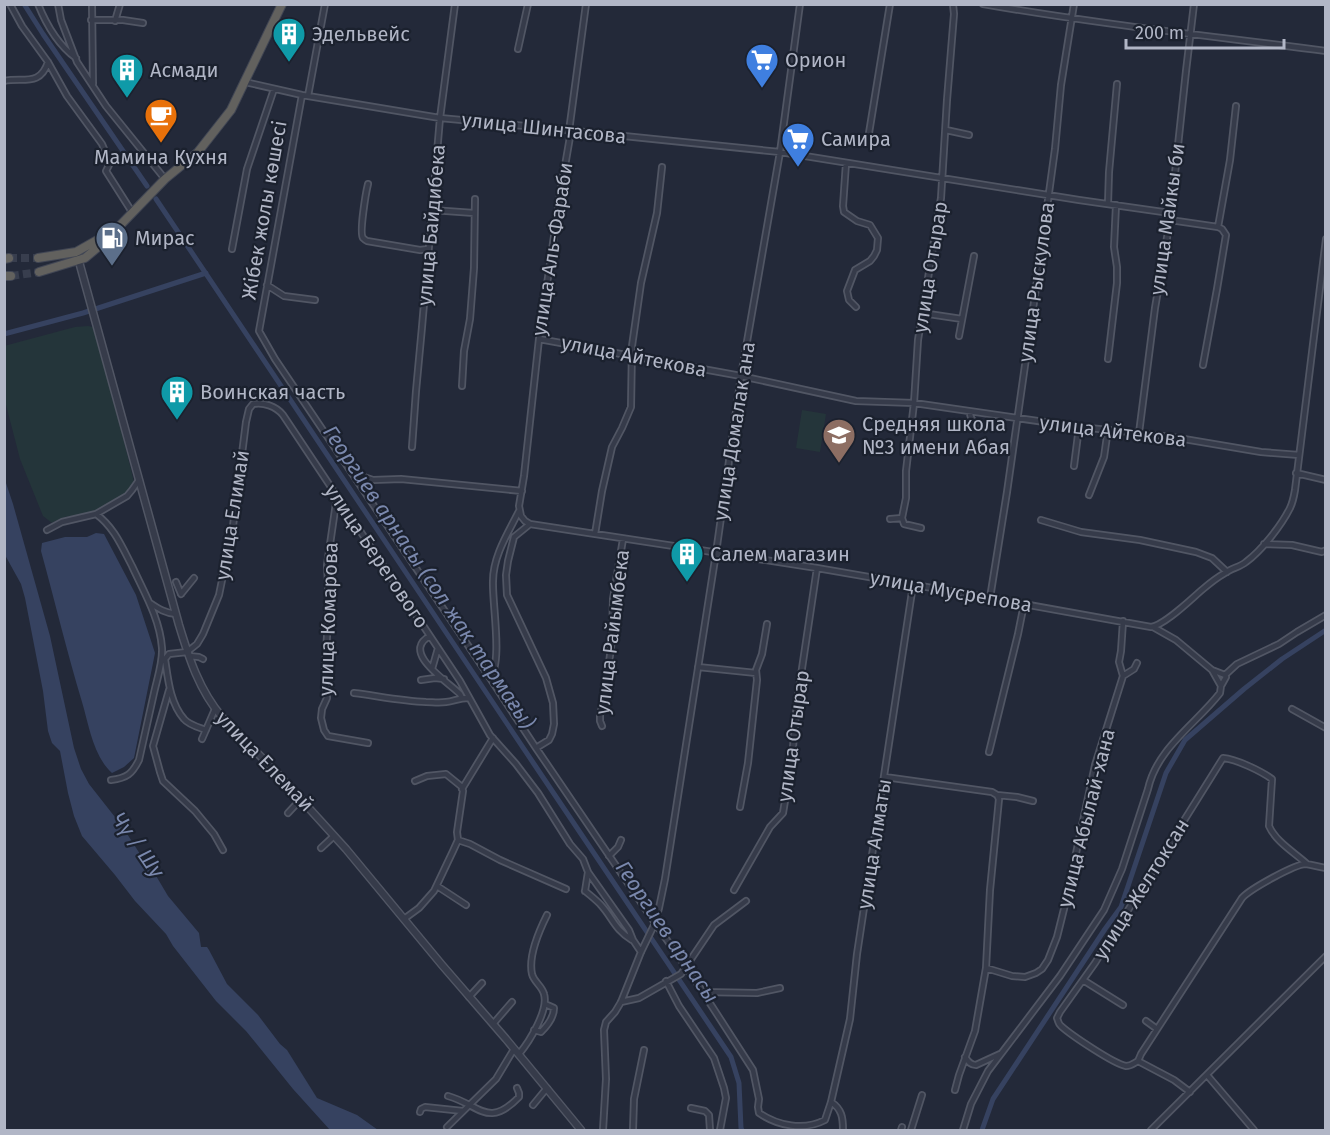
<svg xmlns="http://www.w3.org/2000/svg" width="1330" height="1135" viewBox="0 0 1330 1135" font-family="'Fira Sans',sans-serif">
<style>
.green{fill:#24353a}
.water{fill:#364260}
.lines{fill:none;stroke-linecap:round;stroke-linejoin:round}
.canal{stroke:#364260;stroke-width:5}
.trunk-tunnel{stroke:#383e4e;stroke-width:8;stroke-dasharray:8 4;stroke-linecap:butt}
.minor-casing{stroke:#515664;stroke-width:8}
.tertiary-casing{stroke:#515664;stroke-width:9}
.trunk-casing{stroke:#414654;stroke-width:10}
.minor{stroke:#363b4a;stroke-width:4.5}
.tertiary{stroke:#363b4a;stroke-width:6}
.trunk{stroke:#62615e;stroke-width:8}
.labels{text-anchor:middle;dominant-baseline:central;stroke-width:4.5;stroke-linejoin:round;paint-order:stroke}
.poi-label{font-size:20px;fill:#b1b6c6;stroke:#1b212e;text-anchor:start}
.street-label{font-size:20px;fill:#b1b6c6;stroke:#1b212e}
.water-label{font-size:21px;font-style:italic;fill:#7a88ad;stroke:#1b212e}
</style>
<rect width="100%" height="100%" fill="#232939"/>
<path class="green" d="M88,326L93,327L119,421L134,482L131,489L111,504L96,512L65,517L52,523L43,516L20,459L5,401L4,346L75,327Z
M802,410L826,414L820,452L796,448Z"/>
<path class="water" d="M5,480L13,504L50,636L74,748L81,769L89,784L122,826L140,854L152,869L168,896L199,933L201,947H207L209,950L227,984L258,1015L280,1044L287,1050L317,1098L357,1115L378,1130H330L293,1089L246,1031L216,1001L173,946L166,934L135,901L115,875L82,836L74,816L68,793L60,751L52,743L48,731L43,691L25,598L21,584L5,555Z
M96,533L104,534L136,595L155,653L134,758L124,767L112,773C93,756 89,725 82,702C67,652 55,602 41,551L42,543L65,537H87Z"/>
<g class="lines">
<path class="canal" d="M24,4L43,34L147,186
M156,199L534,764L731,1057L739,1083L741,1128L742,1130
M4,334L83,313L206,273
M982,1130L993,1099L1105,929L1121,907L1166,773L1185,740L1244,689L1282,659L1326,630"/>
<path class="trunk-tunnel" d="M9,258H38
M11,276L39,272"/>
<g class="minor-casing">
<path id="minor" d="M10,4L22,26L48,62L67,96L102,144L110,163L106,171L132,212
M38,4C46,24 58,45 76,58
M58,4L61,20L77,62L106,106L165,179
M92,4L93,84
M983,4C1097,24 1211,36 1326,51
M91,20H123L143,23
M115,21L120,4
M518,49L528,4
M4,81C23,77 40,87 48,62
M245,82L302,95L440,118L536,127L780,152L1079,200L1170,213
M302,95L259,331L275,359L490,678L536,748L655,923L693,977L753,1070L759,1099L758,1107L759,1113C778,1126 804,1131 825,1120L831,1102L850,1019L857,954L913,585
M308,96L325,4
M946,130L969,135
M569,131L586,4
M869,133L890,4
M846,163L843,206L844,212L857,221L870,225L878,238L877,250L874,256L870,261L855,270L847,291L849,300L856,307
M368,184C366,192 359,233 363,238C364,239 365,240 367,241L420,250L428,249
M1108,204L1109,172L1117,84
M432,210L474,213
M1170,220L1218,227L1222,229L1226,235L1217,289L1203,365
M1218,227L1230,160L1236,106
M232,249L247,169L274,89
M267,285L284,296L315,300
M922,313L962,319
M959,336L974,256
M539,339L741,376L856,401L914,403L1079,427L1139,433L1178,438L1261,452L1299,455
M1108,359L1117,283V267L1114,247L1116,205
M462,386L464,351L470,319L474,268L475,199
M970,412C970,422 977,424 986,427
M1139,433L1155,308L1170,220L1186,71L1194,4
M412,447L416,391L422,327L440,118L455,4
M1074,466L1079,427
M352,473L373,480L401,479L522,491
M1296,473L1326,480
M1089,495L1104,457L1108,429
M337,496L327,565L329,604L325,668L327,698L322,709L321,718L324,730L328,736L368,743
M96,514C114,527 122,547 132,566C144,592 160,619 162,648C163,662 157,679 154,693C149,715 144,738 139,760C132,774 127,778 111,780
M902,518L904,524L921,528
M890,519L902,518L906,498V471L914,403L918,340L941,198L947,100L954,14L953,4
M1041,520L1081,532L1140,540L1196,552L1212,558L1227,572
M530,524L817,568L990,598L1151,627C1165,625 1191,599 1203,589C1210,583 1218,577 1225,573C1232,568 1240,567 1246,562C1262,550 1281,526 1290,508C1293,502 1294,496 1295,490L1326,239
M530,524L525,521L521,516L519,506L524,476L539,339L560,195L571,131
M530,524L514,537L508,561L506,575L507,595L546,678L553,703L554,724L552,734L549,740L536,748
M47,530L62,522L96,514L127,496L132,490L139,480
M595,534L602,491L612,447L622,428L631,407L632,346L641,283L657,213L662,167
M1264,544L1292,545L1322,552L1326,550
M176,582L181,594
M181,594L194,578
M990,598L1007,492L1035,295L1055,149L1061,85L1074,4
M150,603C159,609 165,613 176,614
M1153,627L1176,640L1212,670L1225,675
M430,636C400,652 447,681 460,694L462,698
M189,656L199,657L203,659
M698,667L756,673
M432,669L438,648
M1123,676L1134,669L1137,663
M490,678C503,662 492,603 493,581C493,556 508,533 519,511
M421,680L435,678L444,679
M1221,686L1226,677L1225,675L1237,664L1279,644L1297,632L1326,615
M169,690L153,746L160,772L163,781L195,811L214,834L223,850
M354,693C378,696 402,701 426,702C432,702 439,703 446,702C455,701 458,698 469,698
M1292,709L1326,728
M602,726L600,721V715L605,695L612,639L613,599L623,539
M206,730C198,727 189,725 184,719C170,703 168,679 165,659L169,654L187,652L197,644L203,634L219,595L233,526L246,422L249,409L253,404C263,402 276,406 283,415L460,681L490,735L516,764L538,793L570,844L583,859L588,872L629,930L633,940L641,952
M202,739L215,709
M989,752L1018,634L1024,604
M885,777L992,792L997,795L999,799L990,890L986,968L975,1031L959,1075L955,1090
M462,789L493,738
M997,795L1017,797L1033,801
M740,807L748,763L757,680L756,670L762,654L767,624
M288,813L301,799
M458,840L470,844L500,860L566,889
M321,848L334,836
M609,856L618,847L621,840
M437,886L466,905
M734,890L770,827L783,813L792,758L797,702L817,568
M585,891C590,895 595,899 600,904C613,918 614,929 632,940
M585,891L588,872
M404,919L419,908L434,891L453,851L458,840L457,832L463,791L462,787L446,774L427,776L415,781
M986,968L1012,976L1025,977L1036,973L1042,969L1048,960L1057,937L1064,909L1095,765L1123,676L1119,662L1121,651L1123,621
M1083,980L1123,1005
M666,981L679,1006L714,1058L724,1088L726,1098L720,1130
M703,992L757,993L780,988
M469,997L482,983
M621,1002L639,998L681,974L714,925L746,901
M1146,1021L1157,1029
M493,1024L512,1002
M534,1030L541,1032C547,1026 554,1017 554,1008L545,1004
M519,1054C529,1042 549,1010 544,994C542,986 534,982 532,974C528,956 539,931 547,915
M965,1057C968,1061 970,1065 976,1065L1000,1054
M1138,1061C1134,1063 1131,1066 1126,1066C1114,1064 1071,1035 1061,1026C1058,1023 1059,1023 1057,1018L1060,1012L1095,963L1223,758C1236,759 1261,771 1272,779L1269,826C1276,842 1294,852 1307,864
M1138,1061L1141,1054L1242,898C1250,889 1295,864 1306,864C1313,865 1319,867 1326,868
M1138,1061L1174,1080L1190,1092
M1207,1075L1254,1130
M448,1096C480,1105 488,1129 519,1097V1093L517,1088
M831,1102C842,1109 843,1118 843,1130
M533,1105L547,1088
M691,1108L705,1111L709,1115L710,1130
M420,1112L421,1109L425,1107L463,1111
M447,1127L496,1079L514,1049
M603,1130L606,1079L604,1030L606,1022L615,1012L621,1002L641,952L655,923L659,908L665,879L716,553L741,376L780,152L800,4
M633,1130L634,1099L644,1050
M901,1130L902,1127
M911,1130L922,1095
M963,1130L971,1104L988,1071L1060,976L1104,910L1122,869L1148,789C1157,748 1196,724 1220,693L1221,686L1212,670
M1151,1130L1326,956"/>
</g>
<g class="tertiary-casing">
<path id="tertiary" d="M78,258L179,625C189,658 199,690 222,717L277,773L346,849L442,965L506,1039L581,1130"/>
</g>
<g class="trunk-casing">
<path id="trunk" d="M38,258L76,252L106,235
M4,259L9,258
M39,272L85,258L104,242L165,179L198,152L231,110L282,4
M4,276H11"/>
</g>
<use href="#minor" class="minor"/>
<use href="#tertiary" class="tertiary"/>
<use href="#trunk" class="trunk"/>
</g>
<defs>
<g id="building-pin" transform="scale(1.725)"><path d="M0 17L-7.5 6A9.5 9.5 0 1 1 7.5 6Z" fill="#0f9aa8" stroke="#1b212e"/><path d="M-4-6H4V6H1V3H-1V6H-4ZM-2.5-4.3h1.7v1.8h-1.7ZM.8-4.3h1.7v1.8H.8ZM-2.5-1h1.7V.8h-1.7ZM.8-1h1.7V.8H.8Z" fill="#fff"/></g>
<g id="supermarket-pin" transform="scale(1.725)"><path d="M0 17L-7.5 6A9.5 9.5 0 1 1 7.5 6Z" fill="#3f7fe0" stroke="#1b212e"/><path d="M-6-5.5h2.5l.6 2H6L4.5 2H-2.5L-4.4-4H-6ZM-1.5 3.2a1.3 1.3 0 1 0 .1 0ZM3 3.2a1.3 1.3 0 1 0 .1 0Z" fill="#fff"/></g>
<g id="cafe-pin" transform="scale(1.725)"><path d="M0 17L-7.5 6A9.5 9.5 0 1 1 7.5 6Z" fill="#e8710a" stroke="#1b212e"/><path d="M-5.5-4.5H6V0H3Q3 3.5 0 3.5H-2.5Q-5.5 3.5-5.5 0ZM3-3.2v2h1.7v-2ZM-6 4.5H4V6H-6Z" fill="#fff"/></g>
<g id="fuel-pin" transform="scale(1.725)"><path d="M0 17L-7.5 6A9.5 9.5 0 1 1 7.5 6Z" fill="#5c6f8a" stroke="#1b212e"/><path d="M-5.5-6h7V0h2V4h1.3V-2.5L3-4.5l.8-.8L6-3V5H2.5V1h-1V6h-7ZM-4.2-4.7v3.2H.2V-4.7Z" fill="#fff"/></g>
<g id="school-pin" transform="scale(1.725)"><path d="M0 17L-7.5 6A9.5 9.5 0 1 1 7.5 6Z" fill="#8d6e63" stroke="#1b212e"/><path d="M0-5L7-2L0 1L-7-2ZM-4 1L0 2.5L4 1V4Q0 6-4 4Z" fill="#fff"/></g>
</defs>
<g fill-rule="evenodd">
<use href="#building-pin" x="289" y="34"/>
<use href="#supermarket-pin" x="762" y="60"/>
<use href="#building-pin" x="127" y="70"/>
<use href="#cafe-pin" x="161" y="115"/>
<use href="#supermarket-pin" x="798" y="139"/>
<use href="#fuel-pin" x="112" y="238"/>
<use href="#building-pin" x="177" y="392"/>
<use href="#school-pin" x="839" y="435"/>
<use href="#building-pin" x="687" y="554"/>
</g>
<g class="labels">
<g class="poi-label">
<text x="312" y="34">Эдельвейс</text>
<text x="785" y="60">Орион</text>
<text x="150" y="70">Асмади</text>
<text x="821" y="139">Самира</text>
<text x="161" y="157" text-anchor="middle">Мамина Кухня</text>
<text x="135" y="238">Мирас</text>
<text x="200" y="392">Воинская часть</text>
<text x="862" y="424">Средняя школа<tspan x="862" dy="23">№3 имени Абая</tspan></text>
<text x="710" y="554">Салем магазин</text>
</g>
<g class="street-label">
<text transform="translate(544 128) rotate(6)">улица Шинтасова</text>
<text transform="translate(264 210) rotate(-80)">Жібек жолы көшесі</text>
<text transform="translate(1167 219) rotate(-82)">улица Майкы би</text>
<text transform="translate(431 225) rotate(-85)">улица Байдибека</text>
<text transform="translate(552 249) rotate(-81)">улица Аль-Фараби</text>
<text transform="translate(930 267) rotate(-81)">улица Отырар</text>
<text transform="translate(1036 282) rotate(-82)">улица Рыскулова</text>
<text transform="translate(634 356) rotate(11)">улица Айтекова</text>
<text transform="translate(734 431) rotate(-81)">улица Домалак ана</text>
<text transform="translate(1113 431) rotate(7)">улица Айтекова</text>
<text transform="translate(232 515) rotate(-81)">улица Елимай</text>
<text transform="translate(377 556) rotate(56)">улица Берегового</text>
<text transform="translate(951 591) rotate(10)">улица Мусрепова</text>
<text transform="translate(328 619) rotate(-88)">улица Комарова</text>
<text transform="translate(612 632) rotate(-83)">улица Райымбека</text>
<text transform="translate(793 736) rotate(-82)">улица Отырар</text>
<text transform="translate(265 761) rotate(46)">улица Елемай</text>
<text transform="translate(1086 818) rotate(-76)">улица Абылай-хана</text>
<text transform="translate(874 844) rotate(-81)">улица Алматы</text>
<text transform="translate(1141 889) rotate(-58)">улица Желтоксан</text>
</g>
<g class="water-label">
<text transform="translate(429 577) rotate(56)">Георгиев арнасы (сол жақ тармағы)</text>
<text transform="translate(138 845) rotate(55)">Чү / Шу</text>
<text transform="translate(667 932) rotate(56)">Георгиев арнасы</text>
</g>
</g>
<rect width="1330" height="1135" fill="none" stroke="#b1b6c6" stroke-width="12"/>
<path d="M1126 39v9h158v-9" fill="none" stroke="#b1b6c6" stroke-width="3"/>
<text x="1135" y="39" font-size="18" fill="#b1b6c6" stroke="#1b212e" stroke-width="4.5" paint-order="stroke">200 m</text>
</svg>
